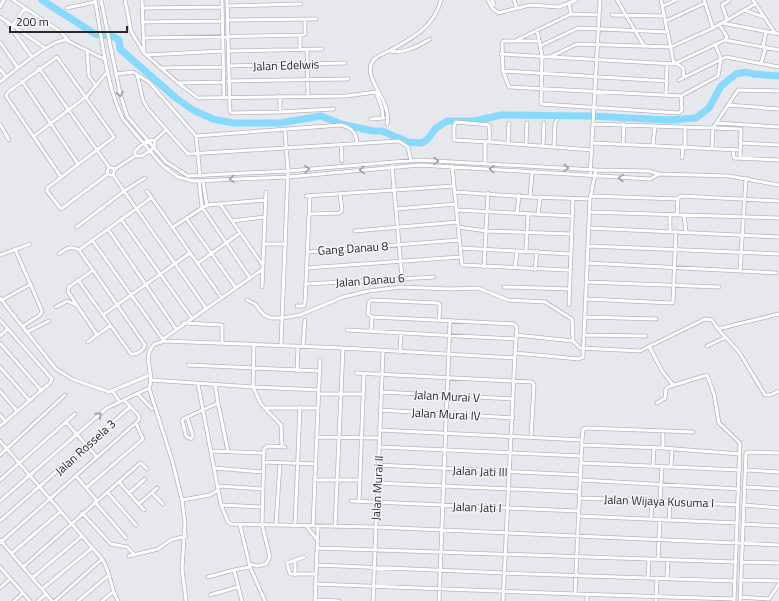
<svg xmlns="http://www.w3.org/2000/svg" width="779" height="601" viewBox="0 0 779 601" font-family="'Titillium Web',sans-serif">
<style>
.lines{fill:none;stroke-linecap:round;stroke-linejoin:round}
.river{stroke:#86dafd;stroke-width:7}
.street-casing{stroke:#b4b6bb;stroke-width:4.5}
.street{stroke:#fff;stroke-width:3}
.oneway{stroke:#9e9e9f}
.labels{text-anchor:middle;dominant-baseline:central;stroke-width:3;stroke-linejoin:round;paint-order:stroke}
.street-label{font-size:12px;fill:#27282a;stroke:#f3f5fb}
</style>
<rect width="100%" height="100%" fill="#e6e8ee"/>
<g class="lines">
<path class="river" d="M42,0L95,34L114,37L119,40L120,49L176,98L193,110L213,119L233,123H280L321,116L341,124L373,131H382L408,142L421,143L427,140L436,128L447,121H475L501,115L589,116L669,120L696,118L709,108L721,86L736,74L746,72L753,74L779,76"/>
<g class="street-casing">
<path id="street" d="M13,0L61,32L68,40
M95,0C102,37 106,86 123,119L162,165L178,177L193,181L288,177L420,165L650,179L659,174
M101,0L120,93L127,116L166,162L188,176L288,171L418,160L596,170L649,171L659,174L729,176L779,185
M125,0L131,31L144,53L178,83L198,98L346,96L376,92L382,108L383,118
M142,0L144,52
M222,0L224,98
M227,0L230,112L232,113L280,112V96
M488,0L492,8L498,13L530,5L559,7L576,0
M492,0L494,5
M514,0L516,6
M617,0L644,46
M661,0L674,64
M704,0L713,28
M753,0L775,33
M569,4L571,14
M227,6L301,4
M663,6L676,0
M0,7L4,0
M67,8L95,2
M142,8L222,7
M744,10L764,17
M612,15L665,16
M0,17L45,48
M727,19L722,5L730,0
M227,20L316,19
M666,21L705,3
M142,22L223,21
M722,23L779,34
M8,24L32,57
M12,26L25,8
M537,30L542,56L541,104L679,113L682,110L681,96
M300,35V49
M143,38L303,35L305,34V19
M517,40L571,14L599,15
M725,40L779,50
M540,41H504L502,43L503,71L509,87L681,96L718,76L721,59L715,44
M0,42L18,68
M540,46L578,28L668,32
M763,47L766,31
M307,49L308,95
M87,51L89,76L96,86
M228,51L322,49
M390,51C405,54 418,46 430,39
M501,54L674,64L725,40L727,37L719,24
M146,55L223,51
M550,57L577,44L671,47L713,28L755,4
M676,63L683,68L684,77
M761,63L766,47
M228,66L345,63
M39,68L109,167
M160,68L224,67
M0,69L6,77
M503,71L666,81
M116,74L133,72L149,82L196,136L341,125C352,128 356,132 357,143
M137,74L143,100L148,109L188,154L399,141L408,147L411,161
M679,80L726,57L779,67
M22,81L78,164
M228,81L348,79
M0,82C11,73 53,38 66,40L106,60
M178,83L224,82
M666,95L667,64
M728,105L779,109
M280,112L334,109
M371,119L384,118
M456,122L489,125L490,142L454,140V126Z
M716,123L779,127
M0,124L9,140
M387,124C392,101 365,81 371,64C374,56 384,54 391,50C413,38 434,27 441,0
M593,124L741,129
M34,136L87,96L108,71
M196,136L200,176
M155,140C146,140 142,144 135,151V156H142L154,148L155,140L166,130
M490,142L592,150
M508,143L509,123
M593,143L740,150
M741,143L779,145
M341,144L342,161
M526,144L527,123
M623,144L624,124
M653,144L655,126
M543,145L544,123
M554,146L555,123L557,120
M685,146V127
M712,147L713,128L738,90L779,91
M733,149L734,158L779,160
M682,158L683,146
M740,158L741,129
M485,164V142
M392,166L402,278
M452,166L462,265L569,270
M115,169L135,156
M113,175H109L107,172L109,167L115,169L113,175L124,191L206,308
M590,176L600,0
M61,177L6,96L8,92L57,57L114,137L47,188V191L61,209L108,174
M199,181L202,207L250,278
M203,181L207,206
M147,191L221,297
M455,192L530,197L590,199
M306,196L454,186
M591,196L678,199
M530,197L532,173
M220,204L262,264
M396,209L456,204
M456,210L572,216
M589,212L779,218
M517,213L519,195
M309,214L340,213L342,210L340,194
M538,215L540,197
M677,215L678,198L681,196L779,201
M684,215L686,232
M186,218L236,288
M121,219L191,317
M232,221L265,217
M77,227L124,191L145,178
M173,227L207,205L266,200
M458,227L486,231L571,234
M589,228L779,237
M108,229L176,329
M355,231L458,222
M670,231V216
M92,240L164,341
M264,244H286
M588,246L779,254
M460,248L570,254
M15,249L42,311L40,315L23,326
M79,250L151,198
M526,251L528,214
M307,252L459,240
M59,254C65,249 71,245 79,250L145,345C144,350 137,355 131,354L78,280
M0,255L30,244
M198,263L240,233
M587,263L776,273
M484,267L488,193
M307,268L460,257
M515,268L517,251
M535,270L537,251
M740,270L746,178
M92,271L69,287L68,292L97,335L110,326
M586,282L719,287
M306,284L434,277
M262,287L266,192
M504,287L569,289
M0,298L56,369L72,379L109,392L150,375
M586,299L672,303L673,301L676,231
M2,300L31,284
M247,300L255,304L264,315L271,318H282L300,315L343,297L369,291L401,287L450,289L478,288L508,300L545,302L572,319L573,341L580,348L640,351L705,319L712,320L718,329L779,314
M569,305L573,198
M297,306H304L305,302L310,195
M56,307L67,301L76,305
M103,315L190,253
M585,317L656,319
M0,320L52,379L50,383L0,426
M439,320L440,305L438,303L371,300L369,302L368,314L372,317L514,324L517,327L515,353
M183,323L222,325V343
M718,329L739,352L765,395H770L779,391
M347,330L516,339
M371,331L372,317
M27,332L49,321
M516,335L573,341
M584,335L646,336
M0,336L8,329
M163,339L263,269
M88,342L97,335
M0,343L41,390
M254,344L253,387L261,404L281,425L282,446
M281,345L288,171L285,131
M303,346L305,320
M649,346L662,371L673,385
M707,346L724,338
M400,353L401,333
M188,365L320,371
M0,367L29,400
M297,371L298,346
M356,373L532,382L534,385L531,438
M151,380L253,387L319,390
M198,384L221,505L228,522L231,524L375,527L779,545
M215,385L218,403
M0,391L17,411
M113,392L120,402
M381,392L513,399
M138,394L152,409
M319,394H363
M657,403L665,398L666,389L668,387L707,375L714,394L719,423L740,443L734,601
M264,408H318
M380,410L513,418
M0,415L5,421
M187,417L193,436L191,439L186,436L182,420L183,419L218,403L228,451
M66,422L97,457
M317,437L379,438
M582,440L583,429L586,428L693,432
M0,441L102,559L55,601
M582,445L663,448L740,454
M379,447L582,456
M663,448V431
M211,451L263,453
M0,455L65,395
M264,462L315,464
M581,463L740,470
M378,465L581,475
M653,465L654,448
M671,466L672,449
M214,468L263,472
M746,470L779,472
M76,476L97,501
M0,480L75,414
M314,480H360
M581,480L739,489
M119,482L144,510
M377,483L580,492
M218,486L262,489
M745,487L779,489
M86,488L143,439L136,423
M107,492L136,525
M129,493L145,479
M152,493L163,504
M579,498L652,500L738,505
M182,500L210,495L218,490
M660,500L662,466
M0,501L107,408L149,388
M351,501L578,511
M359,501L364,374
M95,502L126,538
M139,504L157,488
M221,505L261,507
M744,505L779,508
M82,513L111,544L127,547L135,555
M578,516L737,523
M651,519L652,500
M669,520L670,501
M0,521L130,407
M743,524L779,526
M240,525L250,567L265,601
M276,525L280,463
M295,525L300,407
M313,526L320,360
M307,527L318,541
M335,527L343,348
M0,540L52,601
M0,543L139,420V416L124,400
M318,548L736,562
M12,553L60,512
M129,556L158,549L171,540L186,536
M304,557L287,563L290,574H316
M102,559C111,572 110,588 118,601
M658,560L660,520
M742,562L779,563
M250,564L257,566L266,564L270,557L262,525L264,449L268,446L285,447
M317,565L504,573L735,581
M0,567L30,601
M23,567L139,464L141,463L147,469
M295,575V560
M208,577L234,570
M32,578L82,536
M648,578L649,560
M667,578L668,560
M741,580L779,581
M315,584L575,594L582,440L379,430
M0,588L10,579
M42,589L92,548
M575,594L734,599
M210,595L238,587
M740,597L769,599L779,584
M315,600L339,601
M14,601L23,593
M38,601L46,594
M78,601L109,575
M102,601L113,592
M186,601L182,569L185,523L182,500L172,460L149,388C156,374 140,357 155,344L164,341L343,348L515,358
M242,601L234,570L250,567
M315,601L318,527
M373,601L383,352
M439,601L450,320
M503,601L515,353L579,359L583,357L590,199L596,170
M587,601V594
M656,601L657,578
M740,601L746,453L749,452L779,453"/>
</g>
<use href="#street" class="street"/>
</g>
<defs><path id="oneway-chevron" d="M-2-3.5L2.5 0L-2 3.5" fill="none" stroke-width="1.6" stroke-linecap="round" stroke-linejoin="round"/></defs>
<g class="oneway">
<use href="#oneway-chevron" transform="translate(120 94) rotate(78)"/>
<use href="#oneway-chevron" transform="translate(436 161) rotate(3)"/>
<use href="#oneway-chevron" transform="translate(566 168) rotate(3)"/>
<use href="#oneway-chevron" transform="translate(307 169) rotate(-5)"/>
<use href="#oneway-chevron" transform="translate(492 169) rotate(-176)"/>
<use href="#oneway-chevron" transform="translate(362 170) rotate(175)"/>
<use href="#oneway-chevron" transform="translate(621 178) rotate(-177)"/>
<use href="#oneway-chevron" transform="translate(232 179) rotate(177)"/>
<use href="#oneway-chevron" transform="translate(99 415) rotate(-40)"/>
</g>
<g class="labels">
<g class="street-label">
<text transform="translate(286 65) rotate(-2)">Jalan Edelwis</text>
<text transform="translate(353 248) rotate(-4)">Gang Danau 8</text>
<text transform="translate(370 280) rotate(-4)">Jalan Danau 6</text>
<text transform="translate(447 396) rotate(3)">Jalan Murai V</text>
<text transform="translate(446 414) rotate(3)">Jalan Murai IV</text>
<text transform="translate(85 447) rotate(-42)">Jalan Rossela 3</text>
<text transform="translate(480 471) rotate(2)">Jalan Jati III</text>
<text transform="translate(377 488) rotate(-87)">Jalan Murai II</text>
<text transform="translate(659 501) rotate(2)">Jalan Wijaya Kusuma I</text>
<text transform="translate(477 507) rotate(2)">Jalan Jati I</text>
</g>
</g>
<path d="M10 26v6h117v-6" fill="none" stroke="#27282a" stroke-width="2"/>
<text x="16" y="26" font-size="12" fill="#27282a" stroke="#f3f5fb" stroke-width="3" paint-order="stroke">200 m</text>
</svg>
